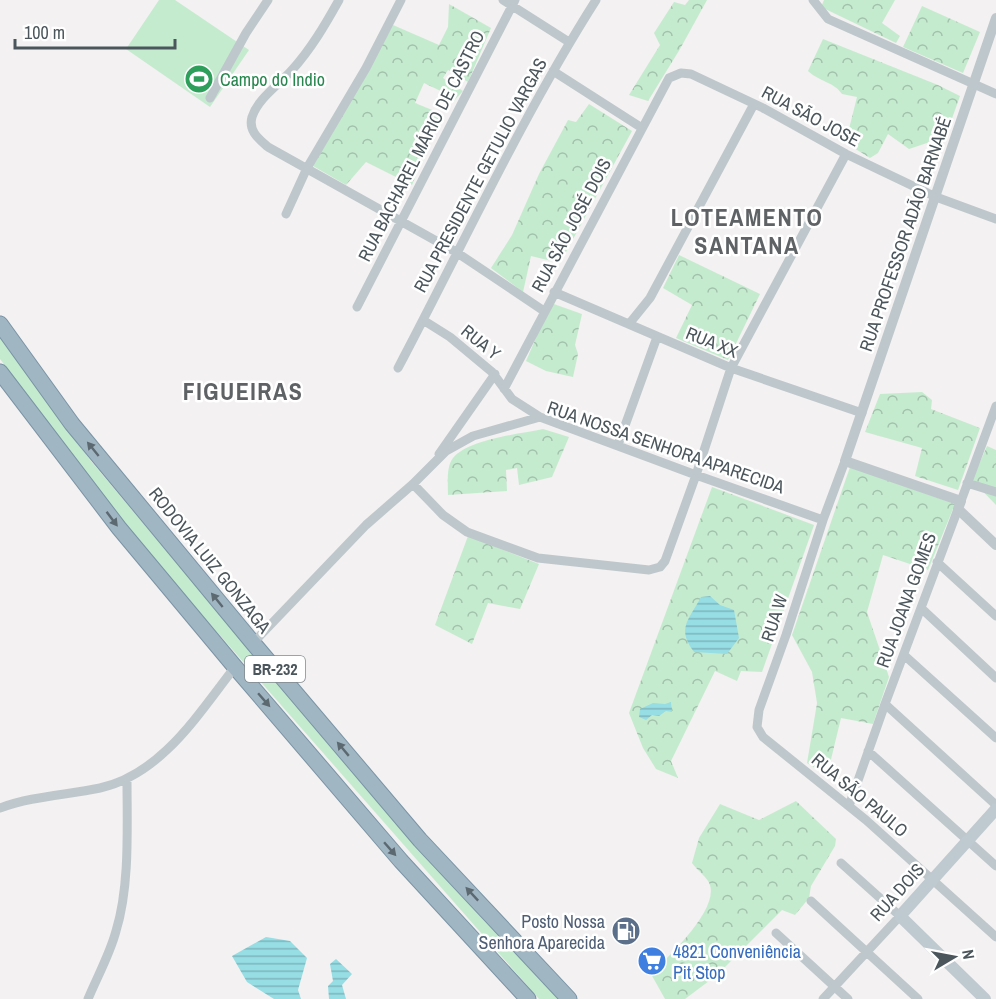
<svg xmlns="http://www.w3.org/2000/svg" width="996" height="999" viewBox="0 0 996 999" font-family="'Archivo Narrow',sans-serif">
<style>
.grass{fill:#c5ebcf}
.forest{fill:url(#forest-crowns)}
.water{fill:url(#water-rules)}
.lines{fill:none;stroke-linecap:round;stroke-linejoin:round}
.trunk-casing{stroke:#7994a6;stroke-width:17}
.minor{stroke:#bec7cc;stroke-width:9}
.tertiary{stroke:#bec7cc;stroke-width:10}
.secondary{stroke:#bfc9d0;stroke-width:12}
.trunk{stroke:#a1b6c3;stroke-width:15}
.oneway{fill:#5c6971}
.labels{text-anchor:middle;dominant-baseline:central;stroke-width:5;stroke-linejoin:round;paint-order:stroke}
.shield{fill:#fff;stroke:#81898d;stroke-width:1.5}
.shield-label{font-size:16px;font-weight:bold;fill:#4b565c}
.leisure-label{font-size:18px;fill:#27864d;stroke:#fff;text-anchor:start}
.street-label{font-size:18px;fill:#4b565c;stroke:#fff}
.service-label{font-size:18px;fill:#4e5e75;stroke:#fff;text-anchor:end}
.shop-label{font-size:18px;fill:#366cbe;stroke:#fff;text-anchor:start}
.district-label{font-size:24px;font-weight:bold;letter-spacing:1.5px;fill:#5e6265;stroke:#fff}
</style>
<defs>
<pattern id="forest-crowns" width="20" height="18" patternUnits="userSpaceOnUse" patternTransform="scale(1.5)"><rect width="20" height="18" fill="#c5ebcf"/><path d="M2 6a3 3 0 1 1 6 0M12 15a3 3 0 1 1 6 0" fill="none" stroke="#a2c1ab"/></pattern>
<pattern id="water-rules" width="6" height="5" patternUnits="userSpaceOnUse" patternTransform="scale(1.5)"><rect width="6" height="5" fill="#97dde4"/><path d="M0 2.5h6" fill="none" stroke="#7db6bc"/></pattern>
</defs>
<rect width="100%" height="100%" fill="#f3f1f1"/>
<path class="grass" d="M159,0H175L249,50L210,107L126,49Z
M0,338L91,461L354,775L486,923L558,999H539L131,534L0,359Z"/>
<path class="forest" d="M689,0H707L680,49L648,101L629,95L660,45L654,33L674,2L685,5Z
M824,0H895L882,23L900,36L896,43L821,7Z
M449,4L491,28L468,82L448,70L443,78L463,91L454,101L449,95L424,83L415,103L442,114L412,185L366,162L346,185L313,166L393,25L439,45L448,27Z
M922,6L980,32L963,73L903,47Z
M823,39L938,85L960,96L950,124L927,143L909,149L888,134L878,153L870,158L841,140L848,133L857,97L842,94C834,82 820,82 808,71Z
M589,104L632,131L560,263L531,256L523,292L491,268L512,235L539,174L568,120L576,122Z
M679,255L760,294L728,360L676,338L692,305L663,288Z
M551,303L582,314L575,345L578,354L573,377L546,371L526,361Z
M922,392L932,400L931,409L980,428L958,490L915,476L922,448L865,432L880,394Z
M543,429L569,437L552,477L519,485L517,468L506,470L507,491L448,495C448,484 446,467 453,458C469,439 520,434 543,429Z
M987,446L996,450V505L972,480Z
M850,467L955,504L928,570L883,555L867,612L889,677L873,724L841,718L827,776L807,763L817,703L812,672L792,635Z
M712,487L814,525L762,672L741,671L737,681L715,671L671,761L678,778L656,769L643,748L629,713Z
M468,536L539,564L520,609L488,603L472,644L435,625Z
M796,801L836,839L835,846L811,886L809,898L795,915L782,910L717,975L685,999H665L651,974C668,957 718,911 710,885C708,878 697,870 692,863L699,838L720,804L759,820Z"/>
<path class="water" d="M710,596L720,605L734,610L739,638L727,654L694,652C676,628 689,620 701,597Z
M671,702L672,712L666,711L659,716L652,715L646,720L639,717L640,709L653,703L665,704Z
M266,937L290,941L307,958L298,990L301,999H274L247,982L232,956Z
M336,959L352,974L342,985L346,999H329L328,986L333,981L330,964Z"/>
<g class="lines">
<g class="trunk-casing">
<path id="trunk" d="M0,324L72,424L253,643L420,840L569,999
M0,372L119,528L235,667L401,861L528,999"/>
</g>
<path class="minor" d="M339,0C325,25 311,49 292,70C280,84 258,98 252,117C248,131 259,139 268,147L456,252L544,311
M503,0L569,42
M813,0L828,19L996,94
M553,71L642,128
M210,98L246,33L268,0
M286,214L307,168L366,68L401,0
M554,292L731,368L862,413
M357,307L515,0
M423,320L450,337L492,372L512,399L540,417
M629,324L650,298L754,104
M398,368C463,245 521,118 596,0
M504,389L669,78L681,73L691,74L763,108L846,154L936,197L996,219
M618,445L657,337
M439,454L495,374
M845,461L823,520L786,635L759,710L757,727L763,737L866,820L996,937
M967,483L996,492
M413,484L443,515L467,532L538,558L649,570L660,567L665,561L696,475L731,368L846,154
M961,501L996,406
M937,562L996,616
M921,608L996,678
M253,643L366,525L413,484L446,451L473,436L540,417L696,475L823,520
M904,655L996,738
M885,704L996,805
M868,751L996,866
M849,806L885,704L958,509
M0,808C32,796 67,795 100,788C162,774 198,714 235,667
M811,901L918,999
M776,933L848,999
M88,999C97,977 110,954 116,931C130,886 127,827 127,780
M823,999L900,916L841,863"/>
<path class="tertiary" d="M996,18L845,461L961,501L958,509L996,545"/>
<path class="secondary" d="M985,999L900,916L996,809"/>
<use href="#trunk" class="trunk"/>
</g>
<defs><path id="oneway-solid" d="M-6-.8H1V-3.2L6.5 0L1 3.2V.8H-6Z" transform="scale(1.5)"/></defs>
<g class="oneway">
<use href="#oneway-solid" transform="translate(93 449) rotate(-129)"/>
<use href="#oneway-solid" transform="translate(112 519) rotate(53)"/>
<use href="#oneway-solid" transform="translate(217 600) rotate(-129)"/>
<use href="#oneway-solid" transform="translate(264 700) rotate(49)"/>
<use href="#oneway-solid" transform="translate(343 749) rotate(-130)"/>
<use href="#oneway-solid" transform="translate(390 849) rotate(49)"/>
<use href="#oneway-solid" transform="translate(472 894) rotate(-133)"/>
</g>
<defs>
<g id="stadium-disc" transform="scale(1.5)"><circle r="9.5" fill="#2e9e5b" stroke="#fff"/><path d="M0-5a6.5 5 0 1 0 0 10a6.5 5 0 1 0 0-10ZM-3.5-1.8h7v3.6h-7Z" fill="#fff"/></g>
<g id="fuel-disc" transform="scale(1.5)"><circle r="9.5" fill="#5c6f8a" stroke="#fff"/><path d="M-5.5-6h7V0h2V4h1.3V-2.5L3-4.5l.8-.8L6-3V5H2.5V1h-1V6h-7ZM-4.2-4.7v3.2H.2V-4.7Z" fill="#fff"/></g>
<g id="supermarket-disc" transform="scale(1.5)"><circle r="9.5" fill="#3f7fe0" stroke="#fff"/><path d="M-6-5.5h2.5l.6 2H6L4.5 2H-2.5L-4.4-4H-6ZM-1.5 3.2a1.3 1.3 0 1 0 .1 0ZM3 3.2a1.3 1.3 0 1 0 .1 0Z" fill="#fff"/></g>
</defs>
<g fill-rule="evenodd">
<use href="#stadium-disc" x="199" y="79"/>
<use href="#fuel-disc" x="626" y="931"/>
<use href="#supermarket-disc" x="652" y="961"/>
</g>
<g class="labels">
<rect class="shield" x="245" y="656" width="60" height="26" rx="4.5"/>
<g class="shield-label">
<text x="275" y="669">BR-232</text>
</g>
<g class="leisure-label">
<text x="220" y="79">Campo do Indio</text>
</g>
<g class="street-label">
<text transform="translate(811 116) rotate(28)">RUA SÃO JOSE</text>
<text transform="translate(421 146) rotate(-63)">RUA BACHAREL MÁRIO DE CASTRO</text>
<text transform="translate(480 175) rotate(-62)">RUA PRESIDENTE GETULIO VARGAS</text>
<text transform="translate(571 225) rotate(-62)">RUA SÃO JOSÉ DOIS</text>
<text transform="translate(905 234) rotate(-71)">RUA PROFESSOR ADÃO BARNABÉ</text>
<text transform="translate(481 342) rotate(39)">RUA Y</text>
<text transform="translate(712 342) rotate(22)">RUA XX</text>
<text transform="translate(666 447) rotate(19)">RUA NOSSA SENHORA APARECIDA</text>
<text transform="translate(210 560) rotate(51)">RODOVIA LUIZ GONZAGA</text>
<text transform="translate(906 600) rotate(-70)">RUA JOANA GOMES</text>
<text transform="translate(774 618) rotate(-72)">RUA W</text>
<text transform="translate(860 795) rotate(40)">RUA SÃO PAULO</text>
<text transform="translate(897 892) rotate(-48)">RUA DOIS</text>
</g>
<g class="service-label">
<text x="605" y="921">Posto Nossa<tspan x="605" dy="21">Senhora Aparecida</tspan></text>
</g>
<g class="shop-label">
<text x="673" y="951">4821 Conveniência<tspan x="673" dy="21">Pit Stop</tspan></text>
</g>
<g class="district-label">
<text x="747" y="217">LOTEAMENTO<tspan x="747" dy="28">SANTANA</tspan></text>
<text x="243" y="391">FIGUEIRAS</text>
</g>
</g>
<g transform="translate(954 957) rotate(80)" stroke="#ffffff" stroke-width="4.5" paint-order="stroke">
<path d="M0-4.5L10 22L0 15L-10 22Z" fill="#4b565c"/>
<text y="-9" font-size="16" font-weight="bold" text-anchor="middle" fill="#4b565c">N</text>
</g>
<path d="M15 39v9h160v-9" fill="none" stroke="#4b565c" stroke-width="3"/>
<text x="24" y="39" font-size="18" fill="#4b565c" stroke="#ffffff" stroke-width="4.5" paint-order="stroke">100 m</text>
</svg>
